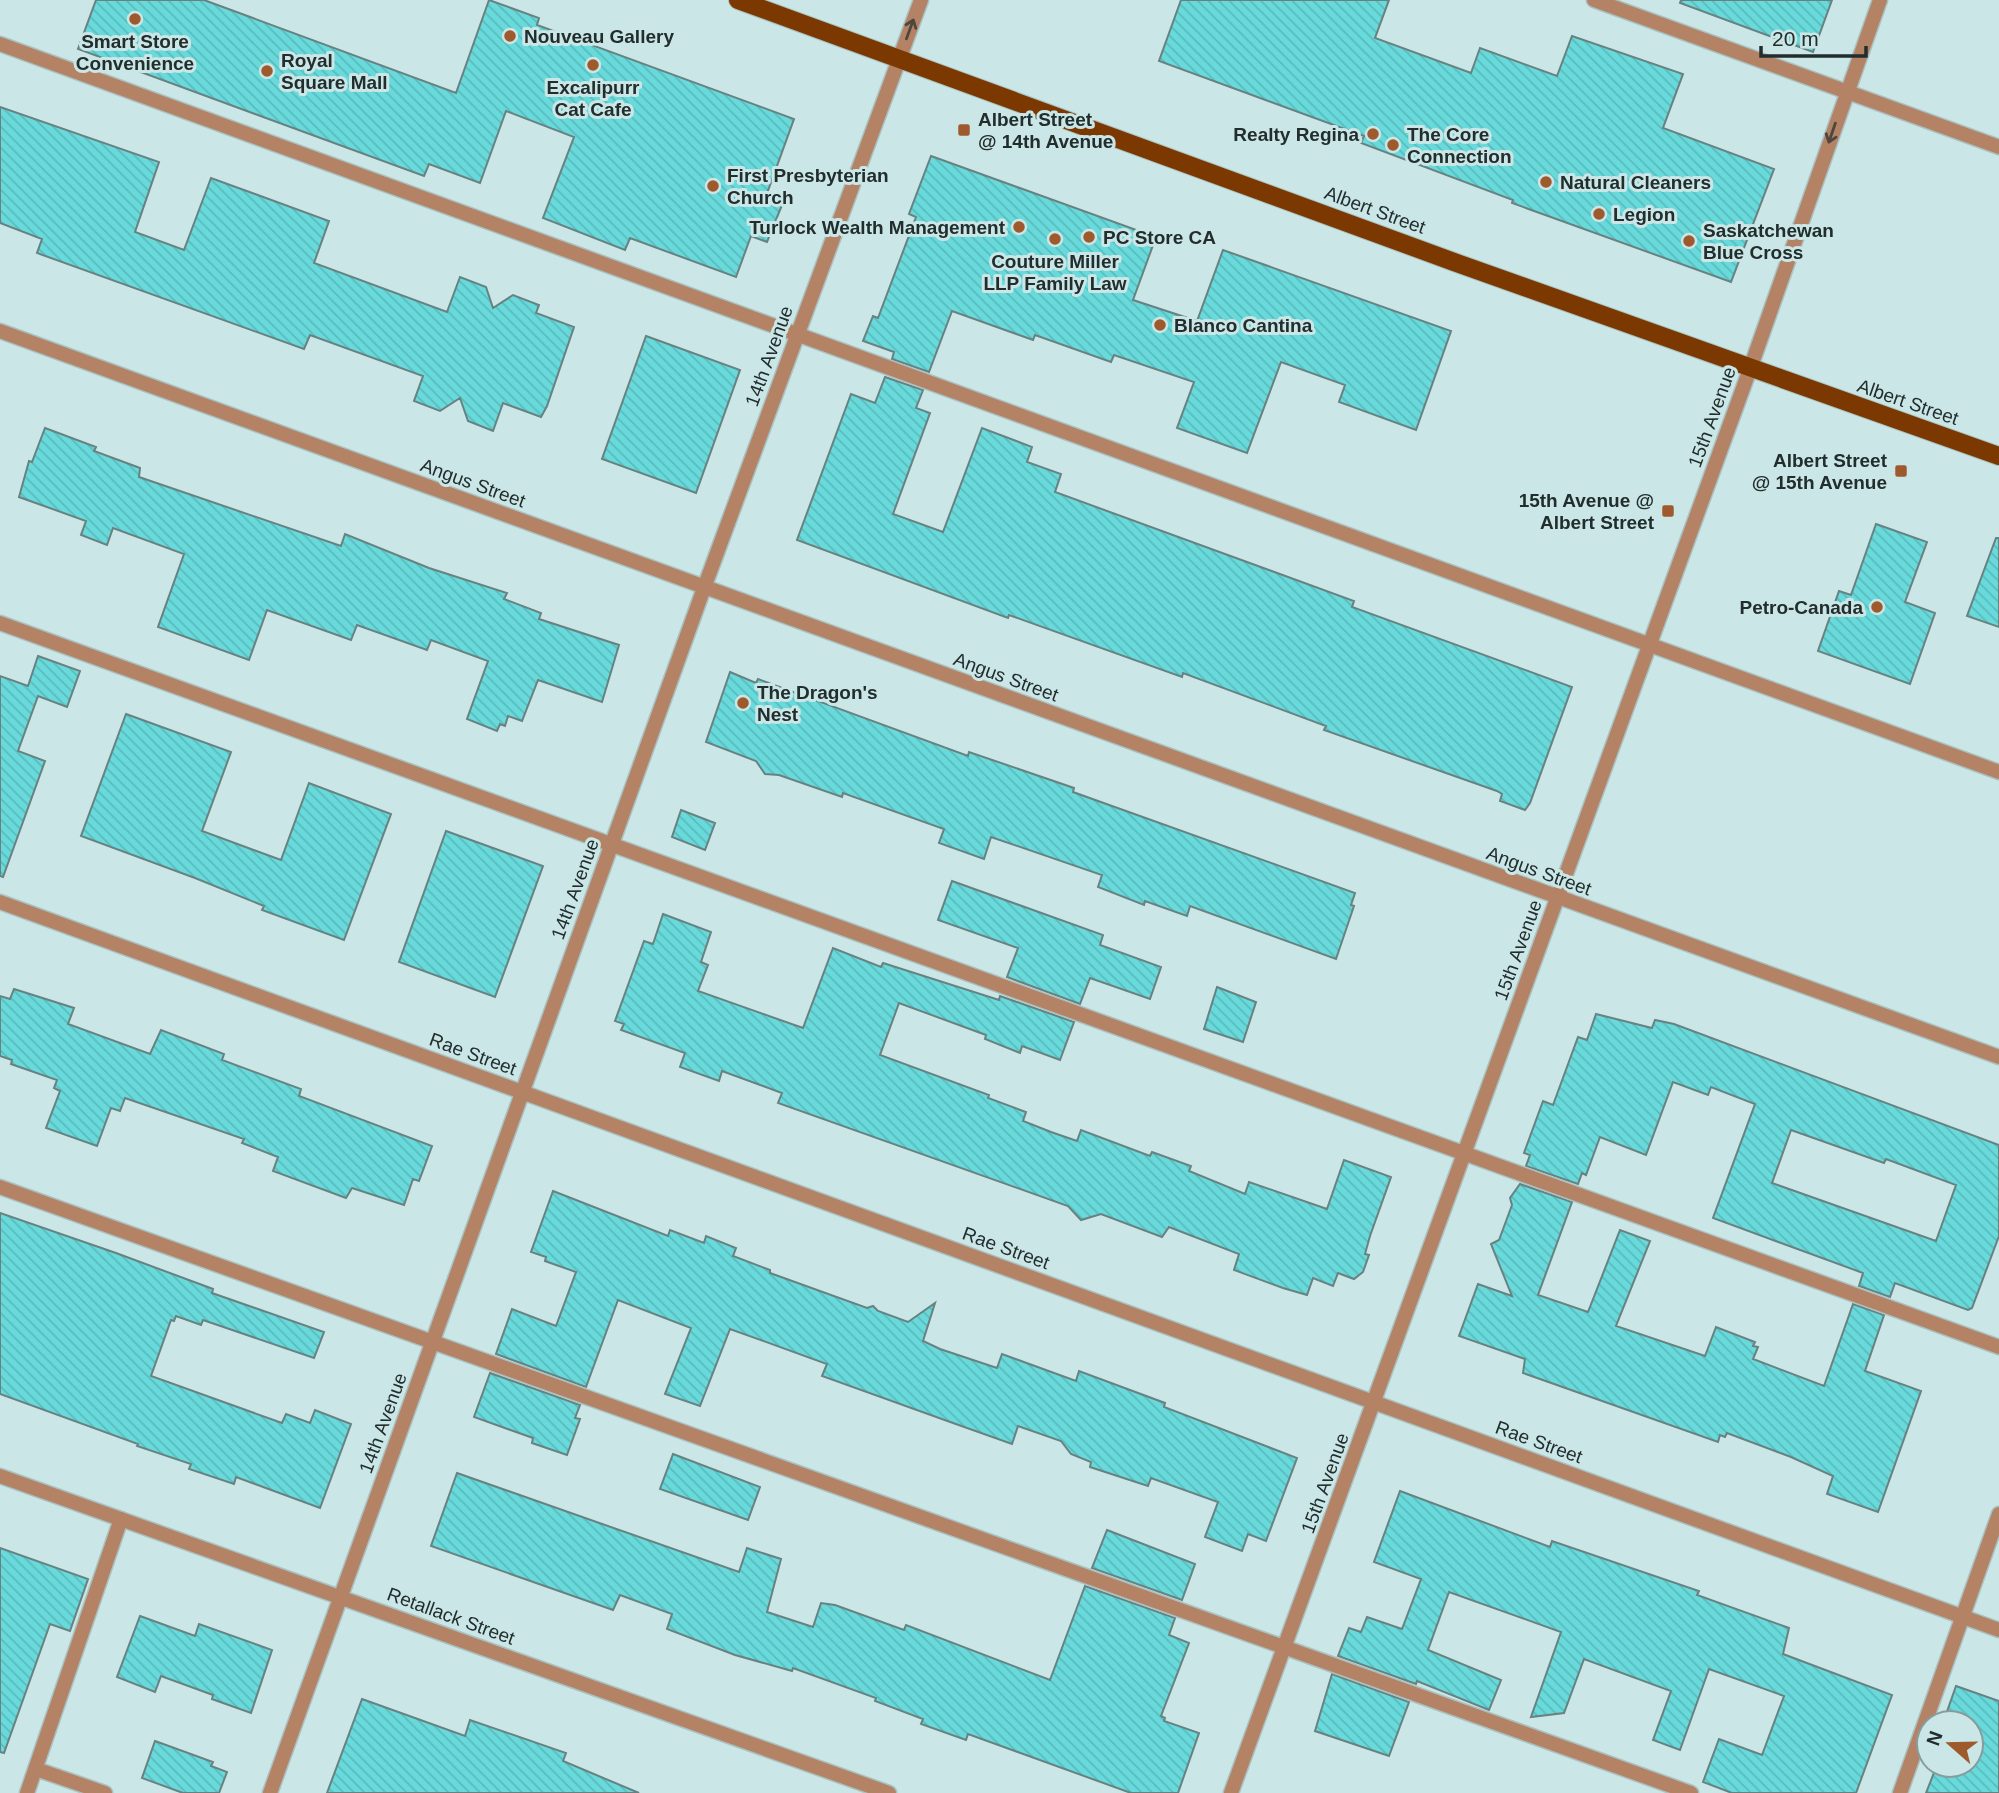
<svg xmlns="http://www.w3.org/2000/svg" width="1999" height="1793" viewBox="0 0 1999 1793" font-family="Helvetica,sans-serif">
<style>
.building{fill:url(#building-back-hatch);stroke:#688181;stroke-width:2;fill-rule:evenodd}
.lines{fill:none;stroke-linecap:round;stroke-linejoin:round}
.service-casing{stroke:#a9c1c1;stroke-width:17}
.minor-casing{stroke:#a9c1c1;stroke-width:17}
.primary-casing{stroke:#a9c1c1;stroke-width:20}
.service{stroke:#b48366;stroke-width:14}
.minor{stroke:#b48366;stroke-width:14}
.primary{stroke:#7b3800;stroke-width:18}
.oneway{stroke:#4e473e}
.poi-dot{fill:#9e592c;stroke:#cbe6e6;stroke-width:2.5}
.labels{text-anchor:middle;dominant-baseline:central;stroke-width:6;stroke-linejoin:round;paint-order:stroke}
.poi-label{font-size:19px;font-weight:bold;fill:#222d2d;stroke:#cbe6e6;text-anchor:start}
.street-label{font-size:19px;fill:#222d2d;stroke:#cbe6e6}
</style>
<defs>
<pattern id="building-back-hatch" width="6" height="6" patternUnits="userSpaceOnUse" patternTransform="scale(1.75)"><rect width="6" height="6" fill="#68dadb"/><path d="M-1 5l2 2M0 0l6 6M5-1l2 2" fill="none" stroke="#5abbbc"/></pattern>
</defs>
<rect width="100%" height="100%" fill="#cbe6e6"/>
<path class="building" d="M96,0H204L456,93L489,0L539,18L537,25L794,119L765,199L782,205L767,242L751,236L736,277L630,238L625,250L543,218L574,137L506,111L480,183L429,164L424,176L78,49Z
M1181,0H1389L1375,38L1471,73L1480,48L1557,76L1572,36L1683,74L1663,128L1774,169L1731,282L1512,203L1513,200L1361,143L1364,136L1159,61Z
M1681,0H1832L1813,52L1680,3Z
M0,107L159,162L135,232L184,250L211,178L329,221L314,263L447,312L460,277L486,287L493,308L513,295L539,305L536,313L574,327L547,406L541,417L503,403L493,431L468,421L460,398L440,411L414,401L423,376L310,335L304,349L37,253L42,239L0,223Z
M931,156L1156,237L1133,300L1197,321L1223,250L1451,331L1416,430L1339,402L1345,385L1281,362L1247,453L1177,428L1194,382L1114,355L1111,362L1035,335L1033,340L952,311L929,372L892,359L894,352L863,341L873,316L878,318L916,217L909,214Z
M646,336L740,370L696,493L602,459Z
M885,377L923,390L916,408L930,413L893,514L943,532L982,428L1032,447L1027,462L1061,474L1055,492L1354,601L1352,607L1572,687L1530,803L1525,810L1500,801L1502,794L1497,791L1324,730L1326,726L1183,673L1182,677L1009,615L1008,618L797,540L851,394L875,403Z
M45,428L96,447L94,451L140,468L139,477L341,546L345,534L429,568L507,593L504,599L541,613L539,619L619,645L602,702L538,680L522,721L508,716L505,726L500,724L497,731L467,719L488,661L431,640L427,650L357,625L351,640L267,610L249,660L158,627L184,554L113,528L107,545L81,535L86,521L19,497L29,461L32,462Z
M1876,524L1927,542L1905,602L1935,613L1910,684L1818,651L1839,591L1851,595Z
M1996,538H1999V627L1967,616Z
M38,656L80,671L67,707L38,696L18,751L45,761L3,877L0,876V676L28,686Z
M730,672L756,683L758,679L968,756L969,752L1074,788L1073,792L1355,893L1351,905L1354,906L1336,959L1190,906L1187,916L1145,901L1144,905L1098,887L1102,875L991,837L984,859L939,843L944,829L843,793L842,797L779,775L765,774L756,761L706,742Z
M126,714L231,752L202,831L281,860L309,783L391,814L344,940L262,910L264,906L195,878L81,836Z
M681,810L715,823L705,850L672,837Z
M446,831L543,866L495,997L399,962Z
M952,881L1103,935L1100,945L1161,967L1150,999L1090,978L1080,1004L1007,977L1018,948L938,920Z
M663,914L711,932L701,962L708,965L698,991L803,1028L833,948L881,967L883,963L999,1000L1000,996L1074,1022L1060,1060L1022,1046L1020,1053L985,1039L986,1035L899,1003L880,1055L989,1095L988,1098L1026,1112L1023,1121L1051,1132L1077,1141L1081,1130L1150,1156L1152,1152L1191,1166L1189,1171L1245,1194L1249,1182L1327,1209L1344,1160L1391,1177L1370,1236L1365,1254L1369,1255L1363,1272L1354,1279L1338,1273L1333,1286L1313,1278L1307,1295L1283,1288L1234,1270L1239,1254L1169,1227L1162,1237L1101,1214L1081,1220L1068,1206L778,1103L782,1093L722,1071L719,1081L680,1067L685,1053L621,1030L624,1024L615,1021L644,941L653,944Z
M1217,987L1256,1002L1243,1042L1204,1029Z
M14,989L74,1008L68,1024L150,1054L161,1030L224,1054L222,1060L301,1089L299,1096L432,1146L419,1181L413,1179L404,1205L352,1188L346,1198L273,1171L278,1157L242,1143L244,1139L125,1098L120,1111L111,1108L97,1146L46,1128L60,1091L54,1088L57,1080L11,1064L12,1060L0,1056V996L10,999Z
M1596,1014L1652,1028L1655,1020L1674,1024L1999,1145V1236L1972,1308L1968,1310L1895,1283L1890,1297L1859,1286L1863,1273L1713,1218L1755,1104L1711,1087L1708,1095L1673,1082L1646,1155L1600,1137L1586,1175L1582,1173L1578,1184L1526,1166L1530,1155L1524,1153L1543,1101L1553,1105L1578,1037L1587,1040ZM1791,1130L1884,1163L1886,1159L1956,1185L1936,1241L1772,1183Z
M1520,1184L1572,1202L1538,1295L1588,1312L1620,1230L1650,1241L1616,1326L1705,1356L1716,1327L1755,1342L1753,1346L1758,1347L1753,1359L1824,1386L1853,1304L1884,1315L1865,1371L1921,1391L1878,1512L1827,1494L1833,1476L1791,1457L1727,1433L1725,1437L1720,1435L1718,1442L1523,1373L1525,1359L1459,1336L1478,1284L1512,1296L1491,1244L1499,1240L1512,1205L1510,1198Z
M553,1191L668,1236L670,1230L704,1243L706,1236L736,1248L733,1256L770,1270V1273L867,1308L873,1306L878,1311L908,1322L935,1303L923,1341L940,1349L997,1368L1002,1354L1076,1381L1079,1371L1165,1403L1164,1407L1297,1458L1266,1541L1248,1534L1242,1551L1205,1537L1218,1502L1151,1478L1148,1486L1090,1467L1091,1462L1071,1454L1061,1441L1018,1426L1012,1444L953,1423L822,1376L827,1364L730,1329L700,1406L665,1394L691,1328L618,1300L586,1387L496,1354L512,1309L556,1326L576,1272L545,1261L546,1257L531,1252Z
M0,1213L116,1253L213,1289L212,1293L324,1332L314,1358L203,1320L201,1325L176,1316L174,1321L171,1320L151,1376L282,1423L286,1414L310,1423L315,1410L351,1424L320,1508L236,1477L234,1484L189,1469L191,1464L137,1446L138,1444L0,1394Z
M490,1373L580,1405L575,1418L580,1419L567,1455L532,1443L533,1438L474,1417Z
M673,1454L760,1487L748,1520L660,1489Z
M457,1473L739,1572L747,1548L781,1559L767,1612L813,1627L821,1603L835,1605L904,1630L906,1625L1050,1680L1085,1586L1175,1618L1169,1635L1189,1643L1161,1716L1165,1718L1164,1721L1199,1733L1178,1793H1131L968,1734L966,1740L921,1724L923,1719L875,1701L876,1698L793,1668L792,1671L735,1655L667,1629L672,1614L620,1595L613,1610L431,1546Z
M1400,1491L1550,1547L1552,1541L1699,1591L1697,1595L1789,1628L1783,1654L1892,1695L1856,1793H1732L1703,1782L1719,1739L1762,1755L1784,1696L1709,1669L1680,1750L1653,1740L1671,1691L1584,1659L1564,1713L1531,1717L1561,1632L1449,1592L1428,1650L1501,1680L1489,1710L1417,1681L1416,1684L1338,1656L1349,1628L1361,1632L1367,1617L1402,1629L1421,1579L1374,1562Z
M1107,1530L1195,1564L1182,1600L1092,1568Z
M0,1548L88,1579L70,1631L50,1624L4,1753L0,1752Z
M140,1616L195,1636L199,1624L272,1650L251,1713L212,1699L213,1695L161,1676L155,1692L117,1677Z
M1332,1674L1409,1702L1389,1756L1315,1731Z
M1956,1686L1999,1701V1793H1926L1937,1765H1971V1723H1943Z
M362,1699L465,1736L470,1720L566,1753L563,1761L639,1793H327Z
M155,1741L213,1762L211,1766L227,1772L219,1793H183L142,1778Z"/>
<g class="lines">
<g class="service-casing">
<path id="service" d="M1594,0L1999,147
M0,44L1999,772
M0,623L1999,1347
M0,1187L1691,1793
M36,1769L105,1793
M27,1793L121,1519
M1900,1793L1999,1514"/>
</g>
<g class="minor-casing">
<path id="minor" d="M0,331L1999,1057
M0,902L1999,1630
M0,1476L889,1793
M270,1793L704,588L921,0
M1231,1793L1750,369L1880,0"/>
</g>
<g class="primary-casing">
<path id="primary" d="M738,0L1454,262L1999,456"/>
</g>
<use href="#service" class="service"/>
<use href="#minor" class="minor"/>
<use href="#primary" class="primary"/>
</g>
<defs><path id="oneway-shaft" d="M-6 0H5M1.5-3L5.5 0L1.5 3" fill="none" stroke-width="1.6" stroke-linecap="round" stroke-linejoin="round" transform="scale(1.75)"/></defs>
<g class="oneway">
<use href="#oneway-shaft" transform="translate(910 29) rotate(-70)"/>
<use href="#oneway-shaft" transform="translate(1832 133) rotate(109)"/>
</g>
<g class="poi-dot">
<circle cx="135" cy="19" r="7"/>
<circle cx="510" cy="36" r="7"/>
<circle cx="593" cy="65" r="7"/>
<circle cx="267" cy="71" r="7"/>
<rect x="957" y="123" width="14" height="14" rx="3.5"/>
<circle cx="1373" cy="134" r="7"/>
<circle cx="1393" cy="145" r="7"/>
<circle cx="1546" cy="182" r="7"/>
<circle cx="713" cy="186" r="7"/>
<circle cx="1599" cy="214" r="7"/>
<circle cx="1019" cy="227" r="7"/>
<circle cx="1089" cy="237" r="7"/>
<circle cx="1055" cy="239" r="7"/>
<circle cx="1689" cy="241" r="7"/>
<circle cx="1160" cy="325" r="7"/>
<rect x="1894" y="464" width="14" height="14" rx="3.5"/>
<rect x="1661" y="504" width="14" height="14" rx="3.5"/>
<circle cx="1877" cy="607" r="7"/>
<circle cx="743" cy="703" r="7"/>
</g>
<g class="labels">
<g class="poi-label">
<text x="524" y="36">Nouveau Gallery</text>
<text x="135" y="41" text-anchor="middle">Smart Store<tspan x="135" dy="22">Convenience</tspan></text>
<text x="281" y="60">Royal<tspan x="281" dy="22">Square Mall</tspan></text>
<text x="593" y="87" text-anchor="middle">Excalipurr<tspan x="593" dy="22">Cat Cafe</tspan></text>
<text x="978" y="119">Albert Street<tspan x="978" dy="22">@ 14th Avenue</tspan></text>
<text x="1359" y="134" text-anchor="end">Realty Regina</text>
<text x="1407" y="134">The Core<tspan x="1407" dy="22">Connection</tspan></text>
<text x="727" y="175">First Presbyterian<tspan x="727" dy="22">Church</tspan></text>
<text x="1560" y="182">Natural Cleaners</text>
<text x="1613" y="214">Legion</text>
<text x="1005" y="227" text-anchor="end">Turlock Wealth Management</text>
<text x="1703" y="230">Saskatchewan<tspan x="1703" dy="22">Blue Cross</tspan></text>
<text x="1103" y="237">PC Store CA</text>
<text x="1055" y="261" text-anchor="middle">Couture Miller<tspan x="1055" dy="22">LLP Family Law</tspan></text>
<text x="1174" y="325">Blanco Cantina</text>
<text x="1887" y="460" text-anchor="end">Albert Street<tspan x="1887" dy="22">@ 15th Avenue</tspan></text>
<text x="1654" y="500" text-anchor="end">15th Avenue @<tspan x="1654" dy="22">Albert Street</tspan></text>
<text x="1863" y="607" text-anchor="end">Petro-Canada</text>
<text x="757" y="692">The Dragon's<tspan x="757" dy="22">Nest</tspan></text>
</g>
<g class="street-label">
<text transform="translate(1375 210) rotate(20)">Albert Street</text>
<text transform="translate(769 356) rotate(-70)">14th Avenue</text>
<text transform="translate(1908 402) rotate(19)">Albert Street</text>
<text transform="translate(1712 417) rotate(-70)">15th Avenue</text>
<text transform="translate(473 483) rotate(20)">Angus Street</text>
<text transform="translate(1006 677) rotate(20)">Angus Street</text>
<text transform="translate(1539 871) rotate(20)">Angus Street</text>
<text transform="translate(575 889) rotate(-70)">14th Avenue</text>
<text transform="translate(1518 950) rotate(-70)">15th Avenue</text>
<text transform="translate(473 1054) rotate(20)">Rae Street</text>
<text transform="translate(1006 1248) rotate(20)">Rae Street</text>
<text transform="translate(383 1423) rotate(-70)">14th Avenue</text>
<text transform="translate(1539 1442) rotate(20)">Rae Street</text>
<text transform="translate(1325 1483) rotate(-70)">15th Avenue</text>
<text transform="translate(451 1616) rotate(20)">Retallack Street</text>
</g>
</g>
<g transform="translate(1950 1744) rotate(290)"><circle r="33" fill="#cbe6e6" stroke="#879c9c" stroke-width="2"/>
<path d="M0-5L12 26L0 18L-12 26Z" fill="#9e592c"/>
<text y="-10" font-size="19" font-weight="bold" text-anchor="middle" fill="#222d2d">N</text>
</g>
<path d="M1761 46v10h105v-10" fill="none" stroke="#222d2d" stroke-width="3.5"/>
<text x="1772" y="46" font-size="21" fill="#222d2d" stroke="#cbe6e6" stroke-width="5" paint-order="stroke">20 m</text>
</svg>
